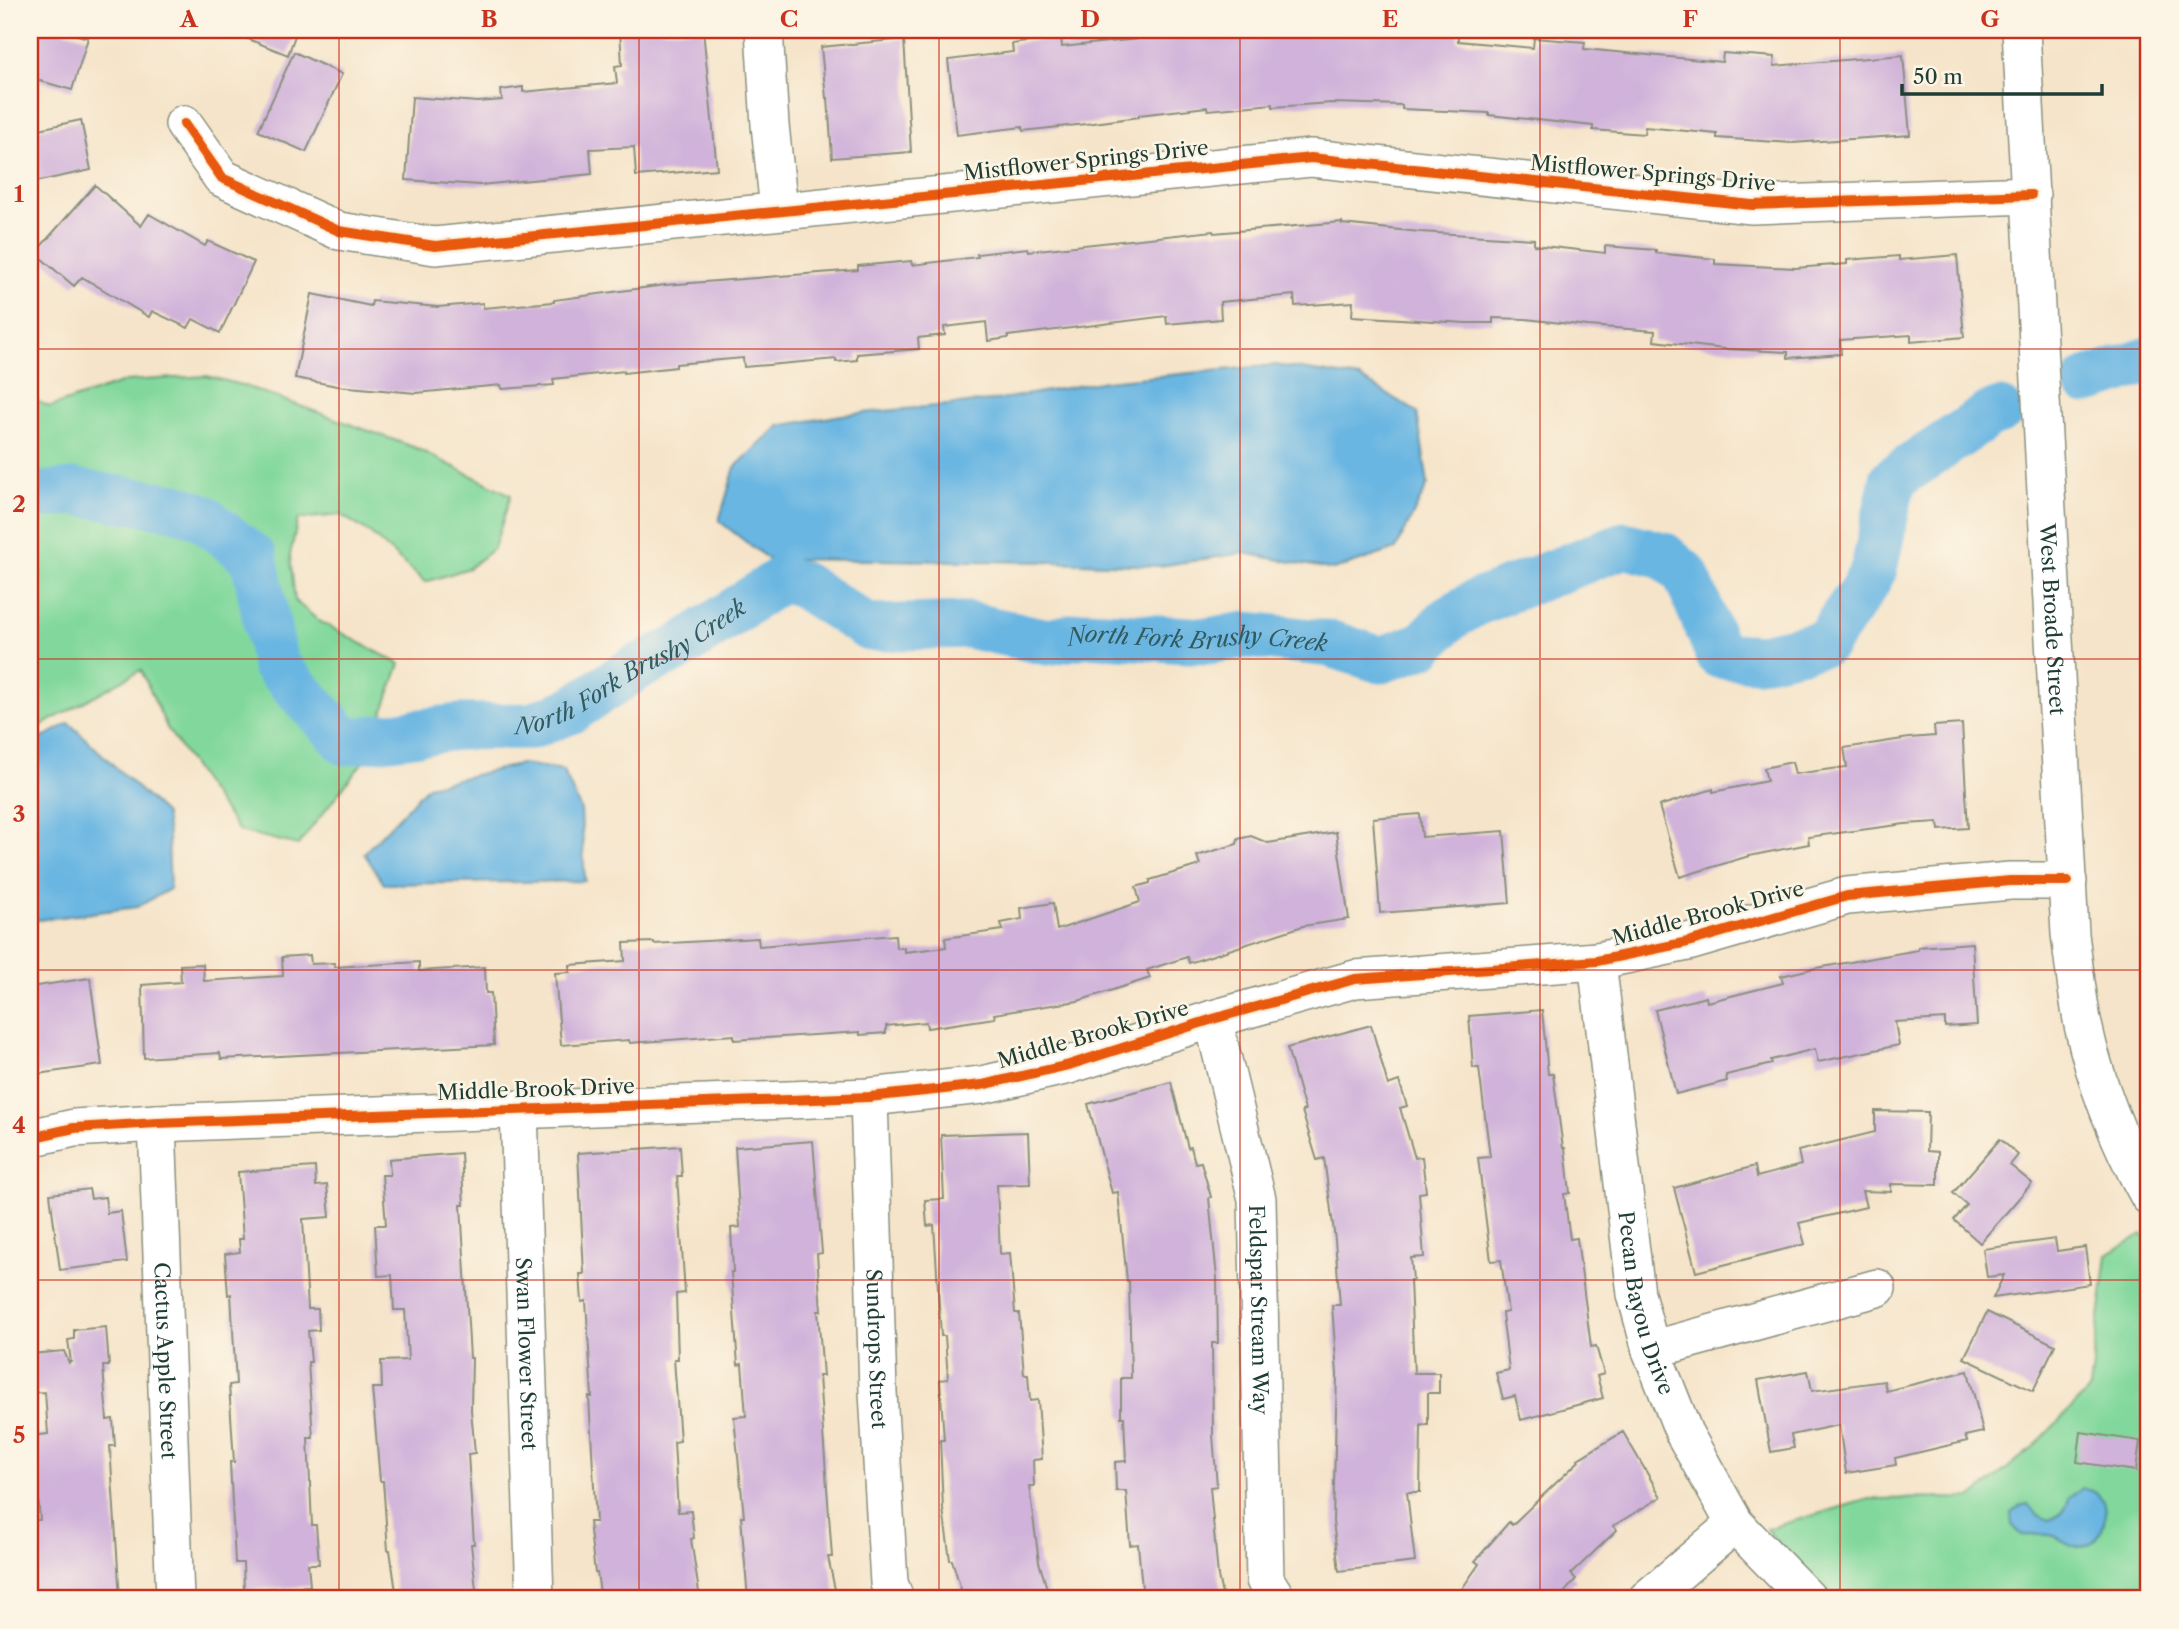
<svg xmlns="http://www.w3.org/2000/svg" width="2179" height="1629" viewBox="0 0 2179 1629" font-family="'Libre Caslon Text',serif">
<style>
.green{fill:#82d89c;stroke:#508a68;stroke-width:2}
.water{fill:#69b6e2;stroke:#447a8b;stroke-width:2}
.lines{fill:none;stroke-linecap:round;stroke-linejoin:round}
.river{stroke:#69b6e2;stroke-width:47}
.building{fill:#d0b2da}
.minor-casing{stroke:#8a907e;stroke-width:40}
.minor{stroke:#fff;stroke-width:37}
.cycleway-casing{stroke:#fcf5e5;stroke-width:15}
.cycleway{stroke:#e8590c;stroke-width:10}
.grid{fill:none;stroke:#c8321e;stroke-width:2;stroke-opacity:0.55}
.labels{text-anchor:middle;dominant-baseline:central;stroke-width:5;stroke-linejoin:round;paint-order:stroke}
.street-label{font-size:21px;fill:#1f3d34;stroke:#fcf5e5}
.water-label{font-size:23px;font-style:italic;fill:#325b60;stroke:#fcf5e5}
.neatline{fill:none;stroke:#c8321e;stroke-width:2.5}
.grid-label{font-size:23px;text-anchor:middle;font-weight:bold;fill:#c8321e}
</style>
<rect width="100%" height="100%" fill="#fcf5e5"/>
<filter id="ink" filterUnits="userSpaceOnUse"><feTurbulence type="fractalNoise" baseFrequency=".0143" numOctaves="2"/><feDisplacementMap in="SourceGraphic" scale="14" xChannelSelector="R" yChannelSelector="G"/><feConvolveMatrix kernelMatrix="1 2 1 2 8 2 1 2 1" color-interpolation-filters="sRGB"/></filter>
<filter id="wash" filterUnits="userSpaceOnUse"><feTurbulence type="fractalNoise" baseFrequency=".00686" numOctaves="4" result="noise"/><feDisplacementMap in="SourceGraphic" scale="28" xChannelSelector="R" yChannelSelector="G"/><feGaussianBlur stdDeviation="1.57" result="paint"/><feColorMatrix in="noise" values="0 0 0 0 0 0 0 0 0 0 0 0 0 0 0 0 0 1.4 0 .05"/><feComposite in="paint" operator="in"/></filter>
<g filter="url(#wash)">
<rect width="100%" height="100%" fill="#f5e4c9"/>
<path class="green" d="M207,376L245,386L416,448L511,495L494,548L469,568L425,582L371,534L341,515L298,519L290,555L295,601L319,621L400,664L366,758L298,845L239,831L206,786L167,728L141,670L30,732V398L50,407L127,381Z
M2142,1234L2149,1242V1594L2142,1599H1832L1800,1569L1766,1529L1869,1499L1971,1498L2032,1448L2090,1389L2107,1255Z"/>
<path class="water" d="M1275,365L1360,378L1417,412L1428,484L1396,549L1334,570L1243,553L1160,566L1055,562L768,559L719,521L735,467L779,426L842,415L990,401L1106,381Z
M69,723L165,814L168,835L170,889L137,907L30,921V745Z
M521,764L563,770L581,810L585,881L384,884L364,853L428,786Z
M2082,1489C2087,1490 2093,1490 2097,1493C2111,1505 2105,1538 2089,1545C2076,1551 2065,1541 2054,1536C2046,1533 2031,1536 2022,1535L2012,1525L2011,1513L2020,1506L2028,1504L2036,1514L2049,1520C2062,1515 2067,1510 2069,1497Z"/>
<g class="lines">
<g class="river">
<path d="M2086,381L2149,360"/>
<path id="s1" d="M30,496L74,492L175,507L201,516L254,558L275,665L346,742L458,727L531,726L570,711L636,668L679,648L782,579L802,585L869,628L968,625L1048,642L1087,634L1207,641L1247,635L1331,644L1381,660L1423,645L1447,620L1475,603L1624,545L1663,555L1686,575L1719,655L1757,658L1825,643L1863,589L1874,569L1893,479L1989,415L2000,411"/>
</g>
</g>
<g id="blocks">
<path class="building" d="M30,30H60L88,38L72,90L30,78Z
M226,30H297L288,55Z
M620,30H703L717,169L636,176L634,147L590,149L592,174L480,185L406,180L412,97L478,102L502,100L501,90L523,87V92L617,83L615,66L622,65Z
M1135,30H1458V41L1533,48L1534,38L1585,42L1584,49L1722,62L1723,53L1775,57L1774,66L1903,55L1910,135L1792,143L1717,138V134L1645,127L1644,134L1593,130V126L1489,115V113L1402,109V105L1332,103L1273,107V104L1208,110L1207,107L1139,115V117L1086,124L1023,131L1022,127L957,135L948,60L1013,52L1012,44L1061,37L1062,47L1137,39Z
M904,39L911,152L832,158L828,98H826L821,47Z
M294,52L342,74L306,152L258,131Z
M81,120L91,170L30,183V131Z
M95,185L141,226L149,214L205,246L208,241L254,262L220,333L193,319L188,328L152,311L149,317L82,277L74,286L35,253Z
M1342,222V224L1420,232L1534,239V245L1605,253V246L1656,250V253L1715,259V264L1795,268L1847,264V260L1899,256V260L1957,255L1964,337L1911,342V335L1840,340L1841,354L1788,358V352L1725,349L1654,341L1655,331L1588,326L1526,319L1493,318V323H1466L1352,316L1353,302L1295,306L1294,295L1220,302L1221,319L1167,324L1166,316L1008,336V338L988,341L986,322L944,327L945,335L918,338L919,349L857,354V360L836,362V359L744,367L743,358L676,364V367L624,373V371L553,379L554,385L502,389L501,385L416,393L337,386L295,378L312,294L371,306L372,301L438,307L483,303V308L554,302V300L665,285L858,270V266L911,261L912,265L978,257L977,254L1028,248L1029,251L1213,231L1214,233Z
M1962,724L1968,828L1939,830L1938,822L1905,824L1808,837L1809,844L1749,856L1680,877L1659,806L1713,789V792L1767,781L1764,768L1792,762L1795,774L1847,767L1844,748L1909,738L1935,736L1934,726Z
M1420,814L1422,837L1504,831L1510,903L1380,913L1373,818Z
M1336,832L1349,919L1303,926L1189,963L1187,957L1147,970L1150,978L1078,1001L994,1014L995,1018L927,1028L926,1022L886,1026V1033L860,1035V1032L734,1040V1035L630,1043L629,1040L561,1045L555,973L570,972V965L625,961L624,943L654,942V944L758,938L759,946L895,935L896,948H904V952L946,947L945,938L1003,930L1001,923L1022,919L1021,908L1053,903L1057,930L1140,902L1136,887L1150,883V880L1200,865L1197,856L1237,844L1238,839L1251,836L1268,843Z
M1972,943L1977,1025L1945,1027V1019L1895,1022L1899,1045L1818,1062L1815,1049L1771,1060L1772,1064L1726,1075L1727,1081L1676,1094L1655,1010L1706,997L1707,1002L1783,983L1781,976L1811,969L1918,950V947Z
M310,955L311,964L335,963V967L419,962V971L485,967L486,993H491L494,1045L221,1059L220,1053L144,1058L142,985L181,982L180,965L203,964L204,981L283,976L282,957Z
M90,978L102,1065L30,1075V987Z
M1542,1010L1548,1074H1553L1563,1148H1565L1570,1193L1564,1194L1570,1239L1577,1238L1591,1347L1596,1346L1604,1374L1597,1376L1603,1398L1521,1420L1515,1396L1503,1399L1496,1373L1509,1370L1502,1313L1508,1312L1501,1260L1491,1261L1478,1158L1490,1157L1479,1068H1473L1469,1016Z
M1371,1025L1388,1085L1399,1081L1407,1106L1400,1108L1415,1158L1422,1157L1426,1192L1419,1193L1424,1257L1411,1258L1413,1280H1410L1414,1373H1439V1393H1428V1425H1421L1420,1492H1407L1415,1562L1339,1571L1333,1521L1337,1374L1332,1305H1340L1335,1240L1324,1158L1317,1160L1302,1111L1305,1110L1287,1048Z
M1171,1082L1188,1148L1191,1147L1195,1163L1201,1162L1211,1197L1209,1198L1217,1278L1218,1343H1212L1213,1435L1217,1486L1210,1487L1218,1576L1223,1599H1143L1138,1544L1130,1545L1126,1491H1116L1115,1462L1126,1461L1124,1417H1121V1378H1131L1129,1281H1127L1118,1192L1112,1193L1088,1104Z
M1875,1111L1928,1112L1927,1151L1938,1152V1185L1891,1184V1192L1862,1191L1866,1207L1799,1223L1805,1244L1696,1272L1674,1188L1755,1166L1757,1177L1801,1165L1798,1151L1875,1132Z
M1028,1132L1030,1184L997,1185L1000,1254L1010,1253L1015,1313H1019L1024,1374H1028L1030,1401L1038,1400L1042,1459L1033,1460L1034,1486H1029L1039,1562L1049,1595L1035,1599H964L952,1560H950L943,1509L940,1440H944L940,1380L948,1379L945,1336H941L934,1225L927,1226L925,1200L944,1199L941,1135Z
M2000,1139L2018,1155L2010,1165L2032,1183L1980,1243L1954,1220L1967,1205L1953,1193Z
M813,1141L822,1253L817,1254L821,1311H818L823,1376H819L832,1557H828L837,1599H748L741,1517H744L734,1417L746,1416L742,1364L738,1365L731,1272H733L731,1228L740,1227L735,1147Z
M680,1146L682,1176H677L685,1293L676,1294L678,1359H674L680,1441L674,1442L678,1512L691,1511L694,1538L691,1539L700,1599H601L597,1573H595L589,1522H596L589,1397H592L586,1301L582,1302L580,1274H584L578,1153Z
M461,1153L464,1205H461L470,1358H472L471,1410L475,1453L468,1454L474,1544H471L477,1599H397L390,1550H388L383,1481H380L372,1388H382L381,1361L408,1360L405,1310H394L392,1275L378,1276L375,1225H386L382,1175H390L389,1159Z
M315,1167L316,1186L327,1185L330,1217L303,1219L308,1309H318L319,1330L308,1331L311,1362H308L313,1438H308L312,1525H316L319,1564H308L310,1586L244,1590L243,1563H235L230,1462H234L229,1385L236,1384L231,1294L228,1295L225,1254L240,1252L239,1239H243L238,1172Z
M89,1189L91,1199L105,1197L107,1213L121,1211L127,1262L60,1270L50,1194Z
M2055,1239L2057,1251L2085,1247L2090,1284L1993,1298L2004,1275L1987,1277L1983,1249Z
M1987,1312L2055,1345L2033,1391L1964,1358Z
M106,1327L109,1366H103L107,1420L113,1419L115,1446H110L120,1599H30V1520H40L36,1474H30V1436L48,1434L45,1392L30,1393V1354L64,1351L69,1363L71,1362L68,1340L74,1339V1330Z
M1808,1371L1812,1391L1884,1381L1886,1391L1968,1371L1983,1432L1965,1436L1967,1441L1895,1458L1896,1465L1846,1473L1839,1425L1791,1435L1794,1448L1771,1452L1758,1380Z
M1623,1432L1661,1497L1613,1526L1617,1530L1571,1574L1576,1579L1559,1599H1455L1479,1564L1475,1561L1509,1522L1512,1525L1579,1461L1578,1459Z
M2081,1432L2140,1441L2136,1471L2077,1462Z"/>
</g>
</g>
<g filter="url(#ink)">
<use href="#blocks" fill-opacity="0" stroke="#8a907e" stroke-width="2"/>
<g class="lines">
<g class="minor-casing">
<g id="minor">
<path d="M764,30L770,125L779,210"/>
<path id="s2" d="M2021,30L2070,934C2074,965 2077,995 2083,1025C2096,1085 2119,1142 2149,1196"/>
<path d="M184,124L222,178L339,231L435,246L1311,158L1752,205L2031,195"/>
<path id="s3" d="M1597,961L1636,1294L1651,1350L1684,1433L1735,1524L1808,1599"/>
<path id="s4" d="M1213,1019L1257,1199L1265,1580L1277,1599"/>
<path id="s5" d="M869,1097L878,1392L889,1583L895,1599"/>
<path id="s6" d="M519,1109L535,1599"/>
<path id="s7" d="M157,1123L175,1599"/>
<path d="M30,1138L74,1128L157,1123L869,1097L982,1085L1069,1065L1213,1019L1355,979L1597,961L1688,942L1847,896L2010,881H2068"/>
<path d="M1651,1350L1877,1288"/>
<path d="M1647,1599L1735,1524"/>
</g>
</g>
<use href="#minor" class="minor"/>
<g class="cycleway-casing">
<path id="cycleway" d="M184,124L222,178L339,231L435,246L1311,158L1752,205L2031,195
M30,1138L74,1128L157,1123L869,1097L982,1085L1069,1065L1213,1019L1355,979L1597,961L1688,942L1847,896L2010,881H2068"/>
</g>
<use href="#cycleway" class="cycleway"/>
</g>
</g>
<path class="grid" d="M339,30V1599M639,30V1599M939,30V1599M1240,30V1599M1540,30V1599M1840,30V1599M30,349H2149M30,659H2149M30,970H2149M30,1280H2149"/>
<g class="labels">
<g class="street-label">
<text transform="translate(1086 160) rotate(-6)">Mistflower Springs Drive</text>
<text transform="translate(1653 173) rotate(5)">Mistflower Springs Drive</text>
<text stroke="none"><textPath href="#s2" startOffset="590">West Broade Street</textPath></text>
<text transform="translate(1708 913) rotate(-15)">Middle Brook Drive</text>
<text transform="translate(1093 1034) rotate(-16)">Middle Brook Drive</text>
<text transform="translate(536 1089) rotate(-2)">Middle Brook Drive</text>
<text stroke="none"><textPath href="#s3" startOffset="346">Pecan Bayou Drive</textPath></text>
<text stroke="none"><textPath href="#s4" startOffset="296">Feldspar Stream Way</textPath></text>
<text stroke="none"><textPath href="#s5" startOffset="252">Sundrops Street</textPath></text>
<text stroke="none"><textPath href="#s6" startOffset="245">Swan Flower Street</textPath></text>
<text stroke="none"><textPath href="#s7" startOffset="238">Cactus Apple Street</textPath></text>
</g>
<g class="water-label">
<text stroke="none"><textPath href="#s1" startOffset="1365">North Fork Brushy Creek</textPath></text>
<text stroke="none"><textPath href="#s1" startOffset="756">North Fork Brushy Creek</textPath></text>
</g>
</g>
<rect width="2179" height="1629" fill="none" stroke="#fcf5e5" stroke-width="77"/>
<path d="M1902 84v10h200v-10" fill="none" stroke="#1f3d34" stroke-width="3.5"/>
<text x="1913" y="84" font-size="21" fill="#1f3d34" stroke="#fcf5e5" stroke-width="5" paint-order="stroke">50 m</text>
<rect x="38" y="38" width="2102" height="1552" class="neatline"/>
<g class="grid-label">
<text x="189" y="27">A</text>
<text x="489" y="27">B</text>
<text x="789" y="27">C</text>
<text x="1090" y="27">D</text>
<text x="1390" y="27">E</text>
<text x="1690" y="27">F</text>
<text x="1990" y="27">G</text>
<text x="19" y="202">1</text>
<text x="19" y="512">2</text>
<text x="19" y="822">3</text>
<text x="19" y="1133">4</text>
<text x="19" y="1443">5</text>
</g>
</svg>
